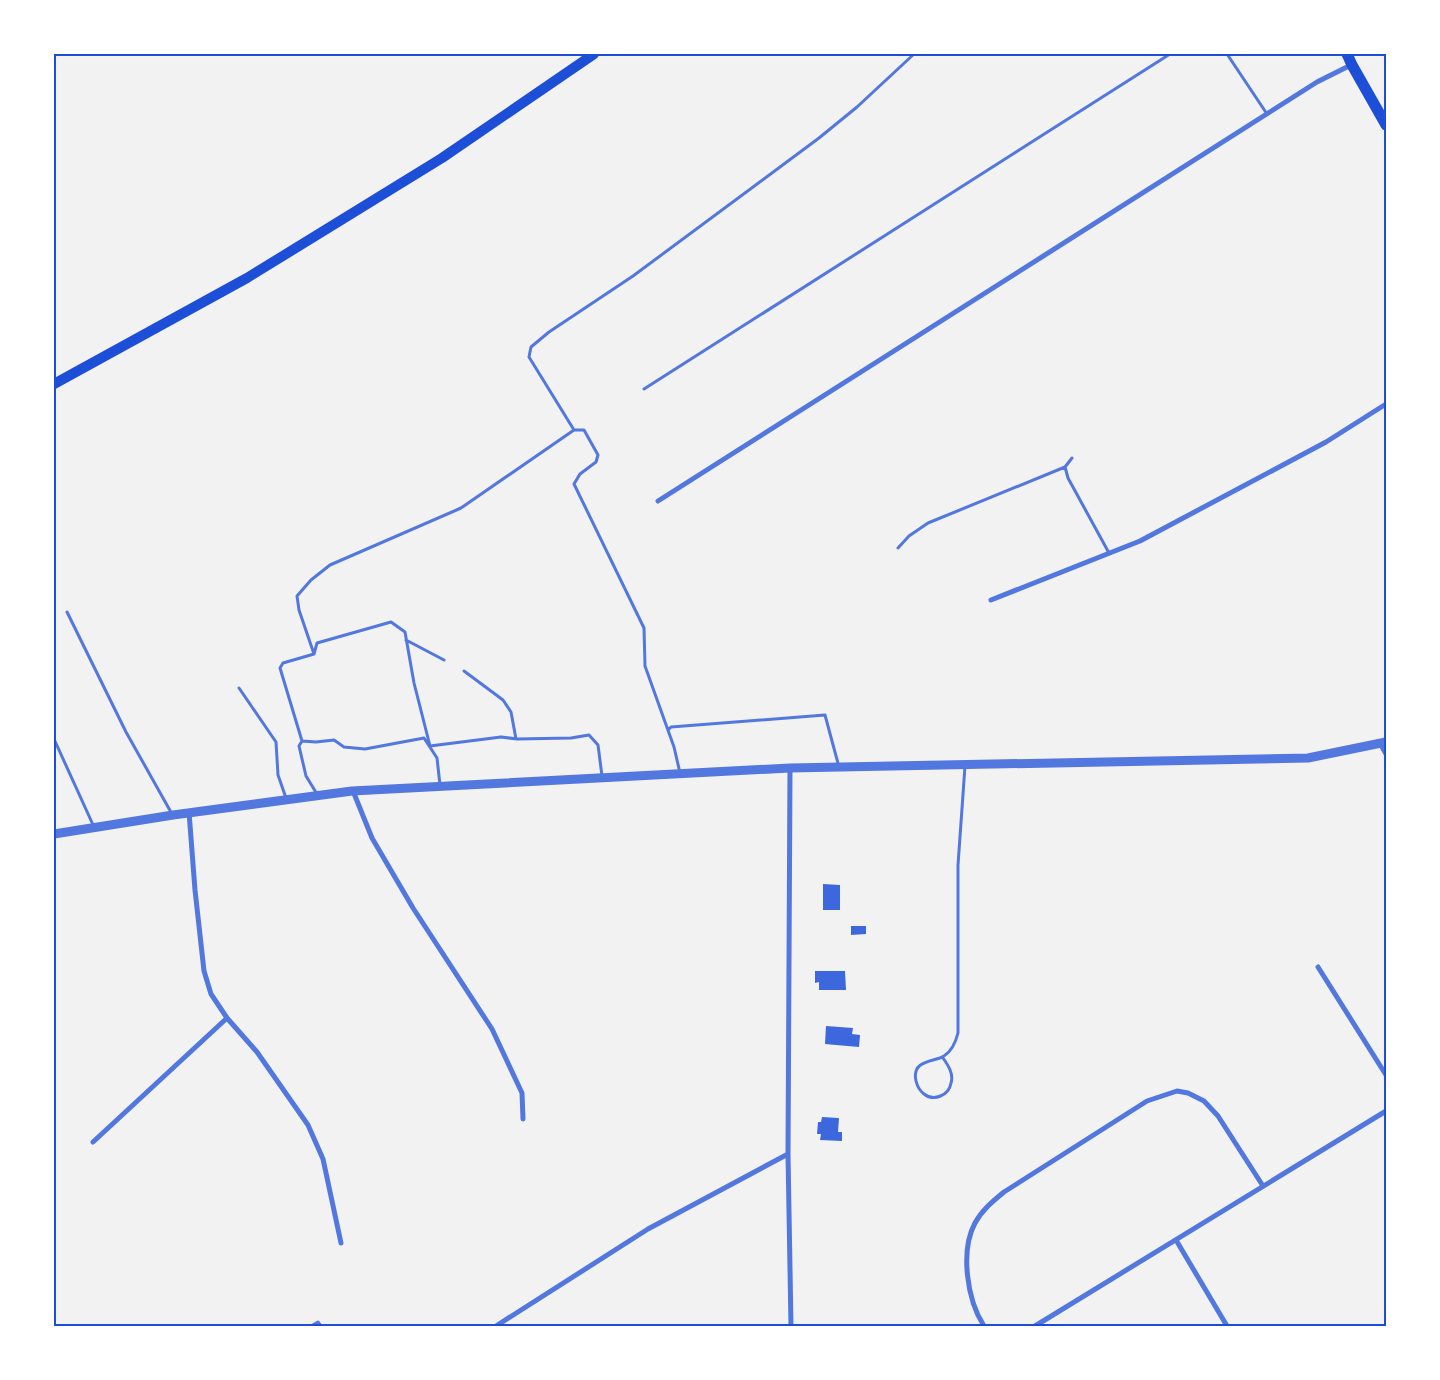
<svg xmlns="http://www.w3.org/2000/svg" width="1440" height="1380" viewBox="0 0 1440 1380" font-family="'Noto Sans',sans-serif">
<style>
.building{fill:#3d67dc}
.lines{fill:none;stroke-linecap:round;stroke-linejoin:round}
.service{stroke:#5277de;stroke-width:3}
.minor{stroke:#5277de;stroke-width:5}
.tertiary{stroke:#5277de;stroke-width:9}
.secondary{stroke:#1d4ed8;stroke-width:10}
.primary{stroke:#1d4ed8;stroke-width:11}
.neatline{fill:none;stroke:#1d4ed8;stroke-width:2}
</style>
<rect width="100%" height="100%" fill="#f2f2f2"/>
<path class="building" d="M823,884L840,885V910H823Z
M851,926H866V934L851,935Z
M815,971H845L846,990H819V982L815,983Z
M826,1026L853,1028L852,1034L860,1035L859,1047L825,1044Z
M822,1117L839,1118L838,1132H842V1141L820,1140L821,1134H817L818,1122H821Z"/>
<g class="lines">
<path class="service" d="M1227,54L1267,114
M644,389L1170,54
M574,430L529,357L531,347L549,332L633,276L819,138L857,107L914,54
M1072,458L1065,467L1068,478L1109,553
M898,548L909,536L928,523L1065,467
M67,612L126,732L172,814
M406,640L444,660
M314,654L299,610L297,596L311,580L330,565L461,508L574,430H584L598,455L596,462L580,474L574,484L644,628L645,666L674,747L680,773
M464,671L503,700L511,712L516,739
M239,688L276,742L278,775L286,798
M668,730L671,727L825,715L839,767
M54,739L94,827
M302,741L280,668L283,663L314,654L317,643L391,622L405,632L414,683L430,746
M430,746L501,737L517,739L571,738L589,735L598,745L602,776
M317,794L306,776L299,746L302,741L316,742L334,740L344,747L365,749L424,738L437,758L440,785
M943,1058C948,1065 954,1074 951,1083C949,1095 934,1102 924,1094C920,1091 917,1085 916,1081C911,1059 936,1062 944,1056C952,1051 956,1041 958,1033V865L965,766
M311,1326L318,1322L321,1326"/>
<path class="minor" d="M658,501L1317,82L1351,65
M991,600L1140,541L1326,442L1386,404
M1381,745L1386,754
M790,768L788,1154L791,1326
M353,791L372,838L413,908L492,1029L522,1093L523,1119
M189,812L195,890L204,971L211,994L227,1018L257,1052L308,1125L323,1159L341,1243
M1318,967L1386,1075
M93,1142L227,1018
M1176,1240L1227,1326
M496,1326L648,1229L788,1154
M984,1326C967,1300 960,1251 975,1223C982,1210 993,1201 1004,1192L1147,1101L1177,1091L1188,1093L1204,1101L1218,1116L1263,1186
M1035,1326L1386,1111"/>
<path class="tertiary" d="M54,834L173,815L352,791L790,768L1308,758L1386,742"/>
<path class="secondary" d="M54,384L247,278L442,158L594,54"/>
<path class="primary" d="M1347,54L1352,65L1386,125"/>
</g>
<rect width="1440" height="1380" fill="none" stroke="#ffffff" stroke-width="110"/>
<rect x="55" y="55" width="1330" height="1270" class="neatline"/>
</svg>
